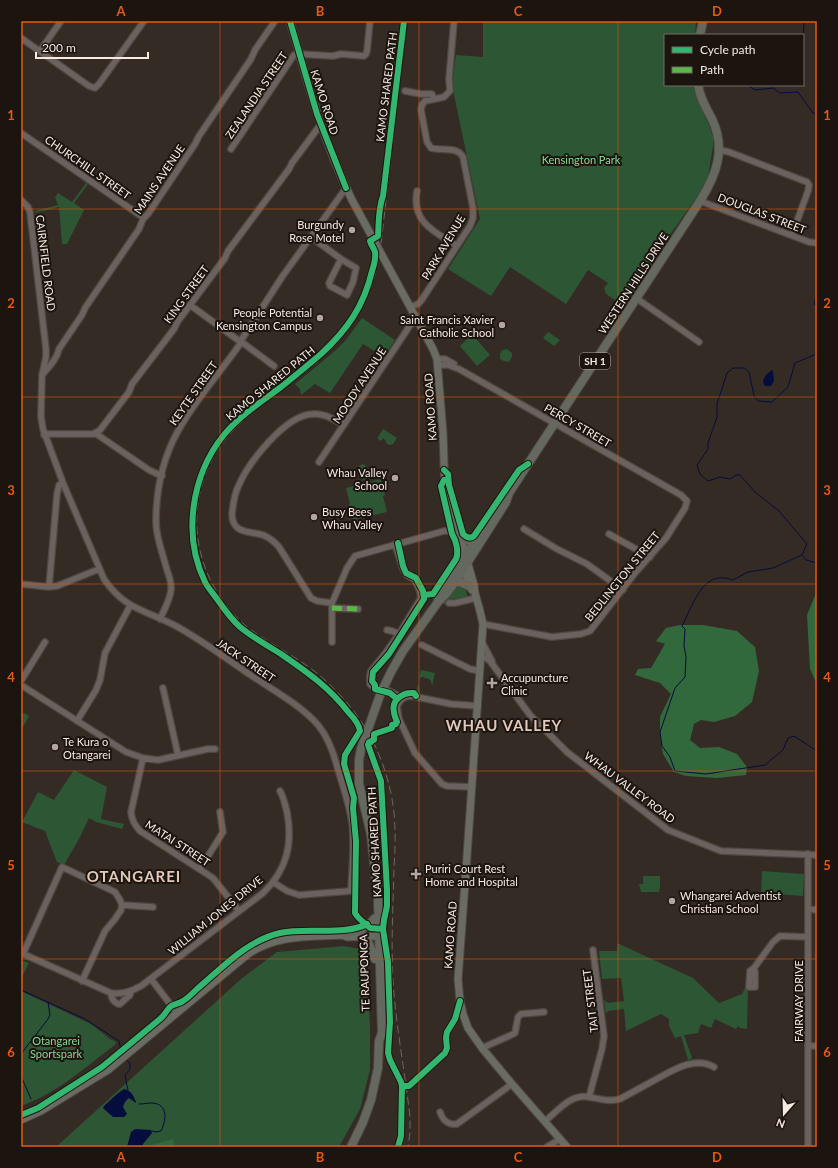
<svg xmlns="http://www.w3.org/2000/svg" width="838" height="1168" viewBox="0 0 838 1168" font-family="Lato,sans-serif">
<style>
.green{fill:#2c5634}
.forest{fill:#32693c}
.water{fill:#050c3e}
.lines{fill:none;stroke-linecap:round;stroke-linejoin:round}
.stream{stroke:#050c3e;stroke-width:1}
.minor-casing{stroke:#504741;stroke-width:8}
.major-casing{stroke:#504741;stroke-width:9}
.highway-casing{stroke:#504741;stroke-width:10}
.minor{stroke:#6a625e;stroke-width:5.5}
.major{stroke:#6a6b62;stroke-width:7}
.highway{stroke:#65685e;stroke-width:8}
.rail{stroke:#6e6661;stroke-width:1;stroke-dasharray:8 4;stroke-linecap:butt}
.quiet{stroke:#58b947;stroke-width:5;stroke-dasharray:10 5;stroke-linecap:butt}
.cycleway-casing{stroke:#1c140f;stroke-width:8}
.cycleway{stroke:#33b770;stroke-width:6}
.grid{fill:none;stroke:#e8590c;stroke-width:1;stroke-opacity:0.55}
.poi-dot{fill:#b2a7a0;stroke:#1c140f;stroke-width:1.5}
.labels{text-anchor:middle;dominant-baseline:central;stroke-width:4;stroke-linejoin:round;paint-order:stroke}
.shield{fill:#1c140f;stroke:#b5aaa3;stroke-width:1}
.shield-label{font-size:10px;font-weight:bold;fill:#f6eae3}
.street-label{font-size:11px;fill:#f6eae3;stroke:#1c140f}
.park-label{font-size:11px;fill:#80db92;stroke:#1c140f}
.poi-label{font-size:11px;fill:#f6eae3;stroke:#1c140f;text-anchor:start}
.district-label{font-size:15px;font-weight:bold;letter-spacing:1px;fill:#e0c8ba;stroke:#1c140f}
.neatline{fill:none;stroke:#e8590c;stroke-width:1.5}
.grid-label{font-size:13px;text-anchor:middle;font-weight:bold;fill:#e8590c}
</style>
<rect width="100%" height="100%" fill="#352b25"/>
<path class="green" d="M483,21H696L695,35H665V85H693L704,114L709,125L713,137V146L708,177L701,191L667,239L624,306L606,294L604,288L608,283L588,270L566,304L510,267L491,296L448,269L480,219L452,85L456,55L483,57Z
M86,183L88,184L74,203L84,210L67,244H62L59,207L35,213V211L58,205L55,197L58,193L72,202Z
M362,318L395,340L384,357L363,344L330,393L315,384L301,395L300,389L295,384L336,350L346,340Z
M548,332L560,340L554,346L543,338Z
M472,334L490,355L477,366L460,346Z
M507,349L512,353V357L509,362L504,361L500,359V354L502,350Z
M383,429L397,438L393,444L389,445L386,443V441L383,438L381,441L378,439V437Z
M363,464C368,466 369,473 368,478L364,480C358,477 359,472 359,466Z
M381,479L385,495L383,496L387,512L353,520L349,504H350L346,488Z
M457,584L465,588L467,594V598L456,600L455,599L453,598L452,601L446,605L442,603Z
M421,670L435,673L432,686L431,681L429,679L425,678L424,677H421L418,681L420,693L416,692Z
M21,713L23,714L24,713L29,716L23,727L21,726Z
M74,770L107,787L101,819L124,824L122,829L96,822L89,818L79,839L64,865L57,862L45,831L22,822L38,792L54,800Z
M762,871L804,874L803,896L761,893Z
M643,876H660V886L659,892H641L639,884H643Z
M617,943L693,978L719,1003L742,994L745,988H748L747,1029L740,1028L738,1026L736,1029L715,1019L711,1028L701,1024L698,1033L684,1035L692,1058L688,1060L681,1036L675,1038L669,1026V1019L661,1014L626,1031L624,1009L608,1011L606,1014L604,1000L608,1003L624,1001L621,978L602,979L599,951H617Z
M344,946L365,950L370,1026V1070L360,1109L339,1147H56L241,979L277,952Z
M21,960L29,963L21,979Z
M21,991L91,1024L110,1039L115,1041L116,1044C87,1066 56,1094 21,1106Z"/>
<path class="forest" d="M817,591V684L810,669L807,615Z
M680,625H703L737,631L755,647L759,671L752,702L735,716L714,722L701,720L694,724L690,740L700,748L719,747L737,754L747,767L746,775L717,778L686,776L674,772L663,754L660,736V717L671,694L660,683L635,675L638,669L651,668L665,644L656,641L666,628Z
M173,1139L175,1147H148V1146Z"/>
<path class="water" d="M772,370L773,371L774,381L771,386H766L764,385L763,380L767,374Z
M124,1089C132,1091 133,1095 136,1102V1103L129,1098C126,1100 124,1103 123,1107L127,1114L124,1117H113L103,1108L104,1106L117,1094Z
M135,1129L151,1130L152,1133L143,1144L142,1147H127L131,1132Z"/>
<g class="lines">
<path class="stream" d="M803,21L804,24L803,40
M747,85L755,90L773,88L780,93L798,92L813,113L817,114
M817,295L814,304L817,306
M817,313V317
M817,351L814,355L795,363L788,387L772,402L758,401L754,396L749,372L745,368H733L727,373L717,404V417L708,443V449L697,465L700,474L708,481L720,477L730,479L736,475H740L755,492L779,511L807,544L802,555L773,568L748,572L733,580C730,579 727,578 724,578C701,575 691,609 682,626L685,629L684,646L686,657L685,677L675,688L660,732L662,746L670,757L675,771L706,774L765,765L783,750L788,738L794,736L817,751
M803,556L806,560L817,563
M21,990L85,1019L119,1041L120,1046
M21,1054L48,1019L50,1015L48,1002
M127,1060L130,1064V1069L125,1075L128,1090
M21,1076L31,1099
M139,1104C144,1104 148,1103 152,1103C169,1104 166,1121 161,1131L156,1132L152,1131"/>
<g class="minor-casing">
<path id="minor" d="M21,38L89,86L95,88L99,84L144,21
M40,51L61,21
M405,91L421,94H432L434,99
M21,133L144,218
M231,149L294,55L299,54L333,56L341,54L364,56L366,54L367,51L370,21
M719,150L729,152L807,182L809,185L808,191L792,235
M417,191C411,222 435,232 457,246
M21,200L28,207L30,212L46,349V357L42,375L41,417L43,429L63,483L104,579C125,610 146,610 176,626C203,641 227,659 252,676C273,690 302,706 318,725C328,737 333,751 337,766C342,784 349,802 352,822C355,844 352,868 351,891L299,895L287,891L273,882
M700,201L809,242L817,243
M311,237L341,259L356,268L353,282L347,295L330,286L329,283L341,259
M636,298L699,342
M190,305L238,340
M410,307L418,304L421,301L470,226L473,218V208L463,157C457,146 442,151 431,148L427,142L421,110L422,105L425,101L444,97L450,91L449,79L454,21
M242,339L282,277L346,188
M243,343L274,366
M437,359H445L454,364
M438,365H448L459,369L681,495L687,501L685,508L666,538L635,573L590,631L581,634L552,637L483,624
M42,375C49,367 57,359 59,349L82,315L85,308L139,229L143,219L148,214L195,144L199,136L251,59L255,50L275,21
M95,433L149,470L162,476
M44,435L49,434H94L100,430L129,392L132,384L174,329L178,321L225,258L228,251L289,169L292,163L321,124
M319,462L407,330L410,325L418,321
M524,529L557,549L587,564L623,590
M609,534L650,557
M21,584L49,587L57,586L99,569
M49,587L57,494L59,485L63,483
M332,603L317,601L311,598L279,547C275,542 270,538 263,535C250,531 232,534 232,514C233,505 234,495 238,487C248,463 285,415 313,414C325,413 334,420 344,425
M449,603H455L476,598
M332,608L358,609
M160,619C164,610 170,600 171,590C172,583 169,576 167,570C163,554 156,538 156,522C156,491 163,458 178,431C195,400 220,373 240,344
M387,630L392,631L399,634
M332,642V603L347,568L355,556L444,531H451L455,534
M482,642L492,661
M422,645L470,669L480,671
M481,658H486L490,661L530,715L567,752L668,830L721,851L817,855
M21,681L45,642
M21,685L126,752L143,758L158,760L208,749H215
M163,688L178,755
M377,688L372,686L370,684V675L371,671L384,655L399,634L421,598L420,591L415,580L407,575L403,569L395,544
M387,690L397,695L401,699
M77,721L96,690L100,680L105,653L130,606
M143,758L131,812C132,820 134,824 140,831L213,878L239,911
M472,787L447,786L442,784L415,753L399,719L397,707C399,699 404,696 412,696L451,704L478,706
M808,854V1147
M200,869L223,832L220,812
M122,905L153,907
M808,909L817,910
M21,953L111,993C122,995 132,991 141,986L263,893C287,870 293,844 287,812C285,805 284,798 280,791
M23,954L62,867L115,892L120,900L122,905L121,910L115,919L105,931L82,981
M754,968L750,971L749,987H755V972L754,968L773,942L780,936L808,937
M151,979L177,1013
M111,993C111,998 114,1002 118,1004H120L130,995L131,991
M808,1046H817
M482,1048L509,1036L515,1033L518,1017L521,1014L544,1012
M589,1097L602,1049L604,1036L593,950
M440,1112C443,1121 448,1125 457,1124L512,1084
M545,1121C558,1111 571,1093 589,1097C600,1099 609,1102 620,1099C631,1093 642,1087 653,1081C670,1072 694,1055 714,1067
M547,1147L560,1139"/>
</g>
<g class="major-casing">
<path id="major" d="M290,21C307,82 324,143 352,200L433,349L437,359L443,432L445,492
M445,489L448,494L474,585L475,593L480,611L483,624L467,856L460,952L458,979L460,1001L463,1014L468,1028L482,1048L512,1084L567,1147
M447,506L469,586L472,590
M21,1120L41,1111L108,1070L248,954C278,934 309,937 343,935L347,937L379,936"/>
</g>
<g class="highway-casing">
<path id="highway" d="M700,35L703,21
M506,496L509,493L700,201C717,174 726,149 712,119C706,108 700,98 698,85
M461,537L468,540L475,541
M455,582H460L469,586
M438,601L441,591L480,533
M346,934C357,929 367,930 374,919
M364,936L368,942L375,959
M351,1147L363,1122L371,1100L378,1068L379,1041L382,1033L378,900L371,834L359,784V760L361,749L380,695L391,672L403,651L438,602L446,594L455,582L506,502L509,493"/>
</g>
<use href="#minor" class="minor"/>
<use href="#major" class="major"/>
<use href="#highway" class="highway"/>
<path class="rail" d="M407,21L380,252C374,287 360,320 334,346C282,401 212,417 198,503C191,548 211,597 246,626C269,644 296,656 318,674C337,690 355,710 368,732C382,757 391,785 394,813C396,832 395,851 394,869C393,906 391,944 393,981C396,1027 405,1072 410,1117V1132L408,1147"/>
<path class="quiet" d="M332,608L358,609"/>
<g class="cycleway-casing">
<path id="cycleway" d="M290,21L317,114L346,188
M444,470L448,474L449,485L463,534C466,537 470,539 474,536L519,470L528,464
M424,595L433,594L456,559C459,552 456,540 452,534L441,486L444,480
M397,699L390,693L375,689V685L372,681L373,672L389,654L424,599L423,591L416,578L406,573L403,566L398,543
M383,929L370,928C365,923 358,919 355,913L356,841L353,808L354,798L344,764L345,755L360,731C359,725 354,718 349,713C329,687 307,672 281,654C268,646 252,637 240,627C231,619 224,609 217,599C213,593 208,588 205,582C182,535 192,475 223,436C239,416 261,402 281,387C295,376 308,365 321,354C347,330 364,306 372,271C374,265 376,258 375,252C374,248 371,245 370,241L378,236C379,223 378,209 383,196L404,21
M402,1086L403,1088L404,1086H409L445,1053L447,1048L446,1038L447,1032L455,1019L460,1001
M21,1115L38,1108L102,1067L160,1019C164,1016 166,1011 170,1007C173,1004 179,1004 183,1001C188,998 193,993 197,989C222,968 246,941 280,933C305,927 345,936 367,924
M398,1147L401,1136L402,1086L401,1082L390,1060L388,1053L390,1022L388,962L383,929L384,920L387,906V890L381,781L368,745L369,742H371V741L374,740V734L392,728V725L396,724L397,722C396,719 394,715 394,712C391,700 403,692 414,693L416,696"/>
</g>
<use href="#cycleway" class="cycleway"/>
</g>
<path class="grid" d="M220,21V1147M419,21V1147M618,21V1147M21,209H817M21,397H817M21,584H817M21,771H817M21,959H817"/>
<g class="poi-dot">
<circle cx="352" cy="230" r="4"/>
<circle cx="320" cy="318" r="4"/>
<circle cx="502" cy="325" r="4"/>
<circle cx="395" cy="478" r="4"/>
<circle cx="314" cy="517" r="4"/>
<path d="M490 677h4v4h4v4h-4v4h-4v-4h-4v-4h4z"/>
<circle cx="55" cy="747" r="4"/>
<path d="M414 868h4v4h4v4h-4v4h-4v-4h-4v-4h4z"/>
<circle cx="672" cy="901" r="4"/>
</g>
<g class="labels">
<rect class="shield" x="580" y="353" width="30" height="16" rx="3"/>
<g class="shield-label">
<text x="595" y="361">SH 1</text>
</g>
<g class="street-label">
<text transform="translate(386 87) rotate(-83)">KAMO SHARED PATH</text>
<text transform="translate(256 95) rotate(-56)">ZEALANDIA STREET</text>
<text transform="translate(325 102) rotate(72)">KAMO ROAD</text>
<text transform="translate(88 167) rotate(35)">CHURCHILL STREET</text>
<text transform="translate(159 179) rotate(-56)">MAINS AVENUE</text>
<text transform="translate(762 213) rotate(21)">DOUGLAS STREET</text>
<text transform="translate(443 247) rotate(-59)">PARK AVENUE</text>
<text transform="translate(46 263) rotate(83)">CAIRNFIELD ROAD</text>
<text transform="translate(633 283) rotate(-57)">WESTERN HILLS DRIVE</text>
<text transform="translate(186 294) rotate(-54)">KING STREET</text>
<text transform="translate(270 383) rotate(-39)">KAMO SHARED PATH</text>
<text transform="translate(359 385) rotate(-57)">MOODY AVENUE</text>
<text transform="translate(193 393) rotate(-55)">KEYTE STREET</text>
<text transform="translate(430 407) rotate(-94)">KAMO ROAD</text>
<text transform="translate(578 425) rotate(30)">PERCY STREET</text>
<text transform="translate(622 576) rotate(-51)">BEDLINGTON STREET</text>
<text transform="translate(246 660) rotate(34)">JACK STREET</text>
<text transform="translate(630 787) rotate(37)">WHAU VALLEY ROAD</text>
<text transform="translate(374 842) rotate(-93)">KAMO SHARED PATH</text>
<text transform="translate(178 843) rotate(33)">MATAI STREET</text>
<text transform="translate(215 915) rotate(-39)">WILLIAM JONES DRIVE</text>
<text transform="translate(450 935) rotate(-86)">KAMO ROAD</text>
<text transform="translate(364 973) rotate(-92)">TE RAUPONGA</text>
<text transform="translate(590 1001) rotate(-97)">TAIT STREET</text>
<text transform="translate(798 1001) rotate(-90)">FAIRWAY DRIVE</text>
</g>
<g class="park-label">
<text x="581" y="159">Kensington Park</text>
<text x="56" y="1040">Otangarei<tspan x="56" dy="13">Sportspark</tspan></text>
</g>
<g class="poi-label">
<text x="344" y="224" text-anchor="end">Burgundy<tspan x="344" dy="13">Rose Motel</tspan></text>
<text x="312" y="312" text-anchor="end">People Potential<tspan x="312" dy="13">Kensington Campus</tspan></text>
<text x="494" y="319" text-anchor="end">Saint Francis Xavier<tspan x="494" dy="13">Catholic School</tspan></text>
<text x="387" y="472" text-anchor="end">Whau Valley<tspan x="387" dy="13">School</tspan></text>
<text x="322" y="511">Busy Bees<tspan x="322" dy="13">Whau Valley</tspan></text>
<text x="501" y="677">Accupuncture<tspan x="501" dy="13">Clinic</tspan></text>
<text x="63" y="741">Te Kura o<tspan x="63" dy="13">Otangarei</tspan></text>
<text x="425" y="868">Puriri Court Rest<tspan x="425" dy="13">Home and Hospital</tspan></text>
<text x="680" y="895">Whangarei Adventist<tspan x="680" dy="13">Christian School</tspan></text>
</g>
<g class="district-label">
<text x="504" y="725">WHAU VALLEY</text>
<text x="134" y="876">OTANGAREI</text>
</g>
</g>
<rect width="838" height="1168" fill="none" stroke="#1c140f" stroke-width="44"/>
<rect x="664" y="34" width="140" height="52" fill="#1c140f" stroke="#736a64"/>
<rect x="672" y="47" width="20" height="6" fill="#33b770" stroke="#736a64"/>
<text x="700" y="54" font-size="12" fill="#f6eae3">Cycle path</text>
<rect x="672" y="67" width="20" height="6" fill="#58b947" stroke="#736a64"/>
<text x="700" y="74" font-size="12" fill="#f6eae3">Path</text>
<g transform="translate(784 1114) rotate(200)" stroke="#1c140f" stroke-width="3" paint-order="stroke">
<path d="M0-3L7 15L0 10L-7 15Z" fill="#f6eae3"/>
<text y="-6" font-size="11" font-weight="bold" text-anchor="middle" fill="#f6eae3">N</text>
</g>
<path d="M36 52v6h112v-6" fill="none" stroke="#f6eae3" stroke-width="2"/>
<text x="42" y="52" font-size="12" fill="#f6eae3" stroke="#1c140f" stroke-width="3" paint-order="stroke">200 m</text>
<rect x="22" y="22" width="794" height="1124" class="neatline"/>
<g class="grid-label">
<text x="121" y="16">A</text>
<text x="320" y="16">B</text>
<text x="518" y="16">C</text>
<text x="717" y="16">D</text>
<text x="11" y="120">1</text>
<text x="827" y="120">1</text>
<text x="11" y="308">2</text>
<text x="827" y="308">2</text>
<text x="11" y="495">3</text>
<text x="827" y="495">3</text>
<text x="11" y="682">4</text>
<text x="827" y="682">4</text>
<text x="11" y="870">5</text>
<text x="827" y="870">5</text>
<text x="11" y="1057">6</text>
<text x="827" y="1057">6</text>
<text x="121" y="1162">A</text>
<text x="320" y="1162">B</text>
<text x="518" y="1162">C</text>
<text x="717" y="1162">D</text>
</g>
</svg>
